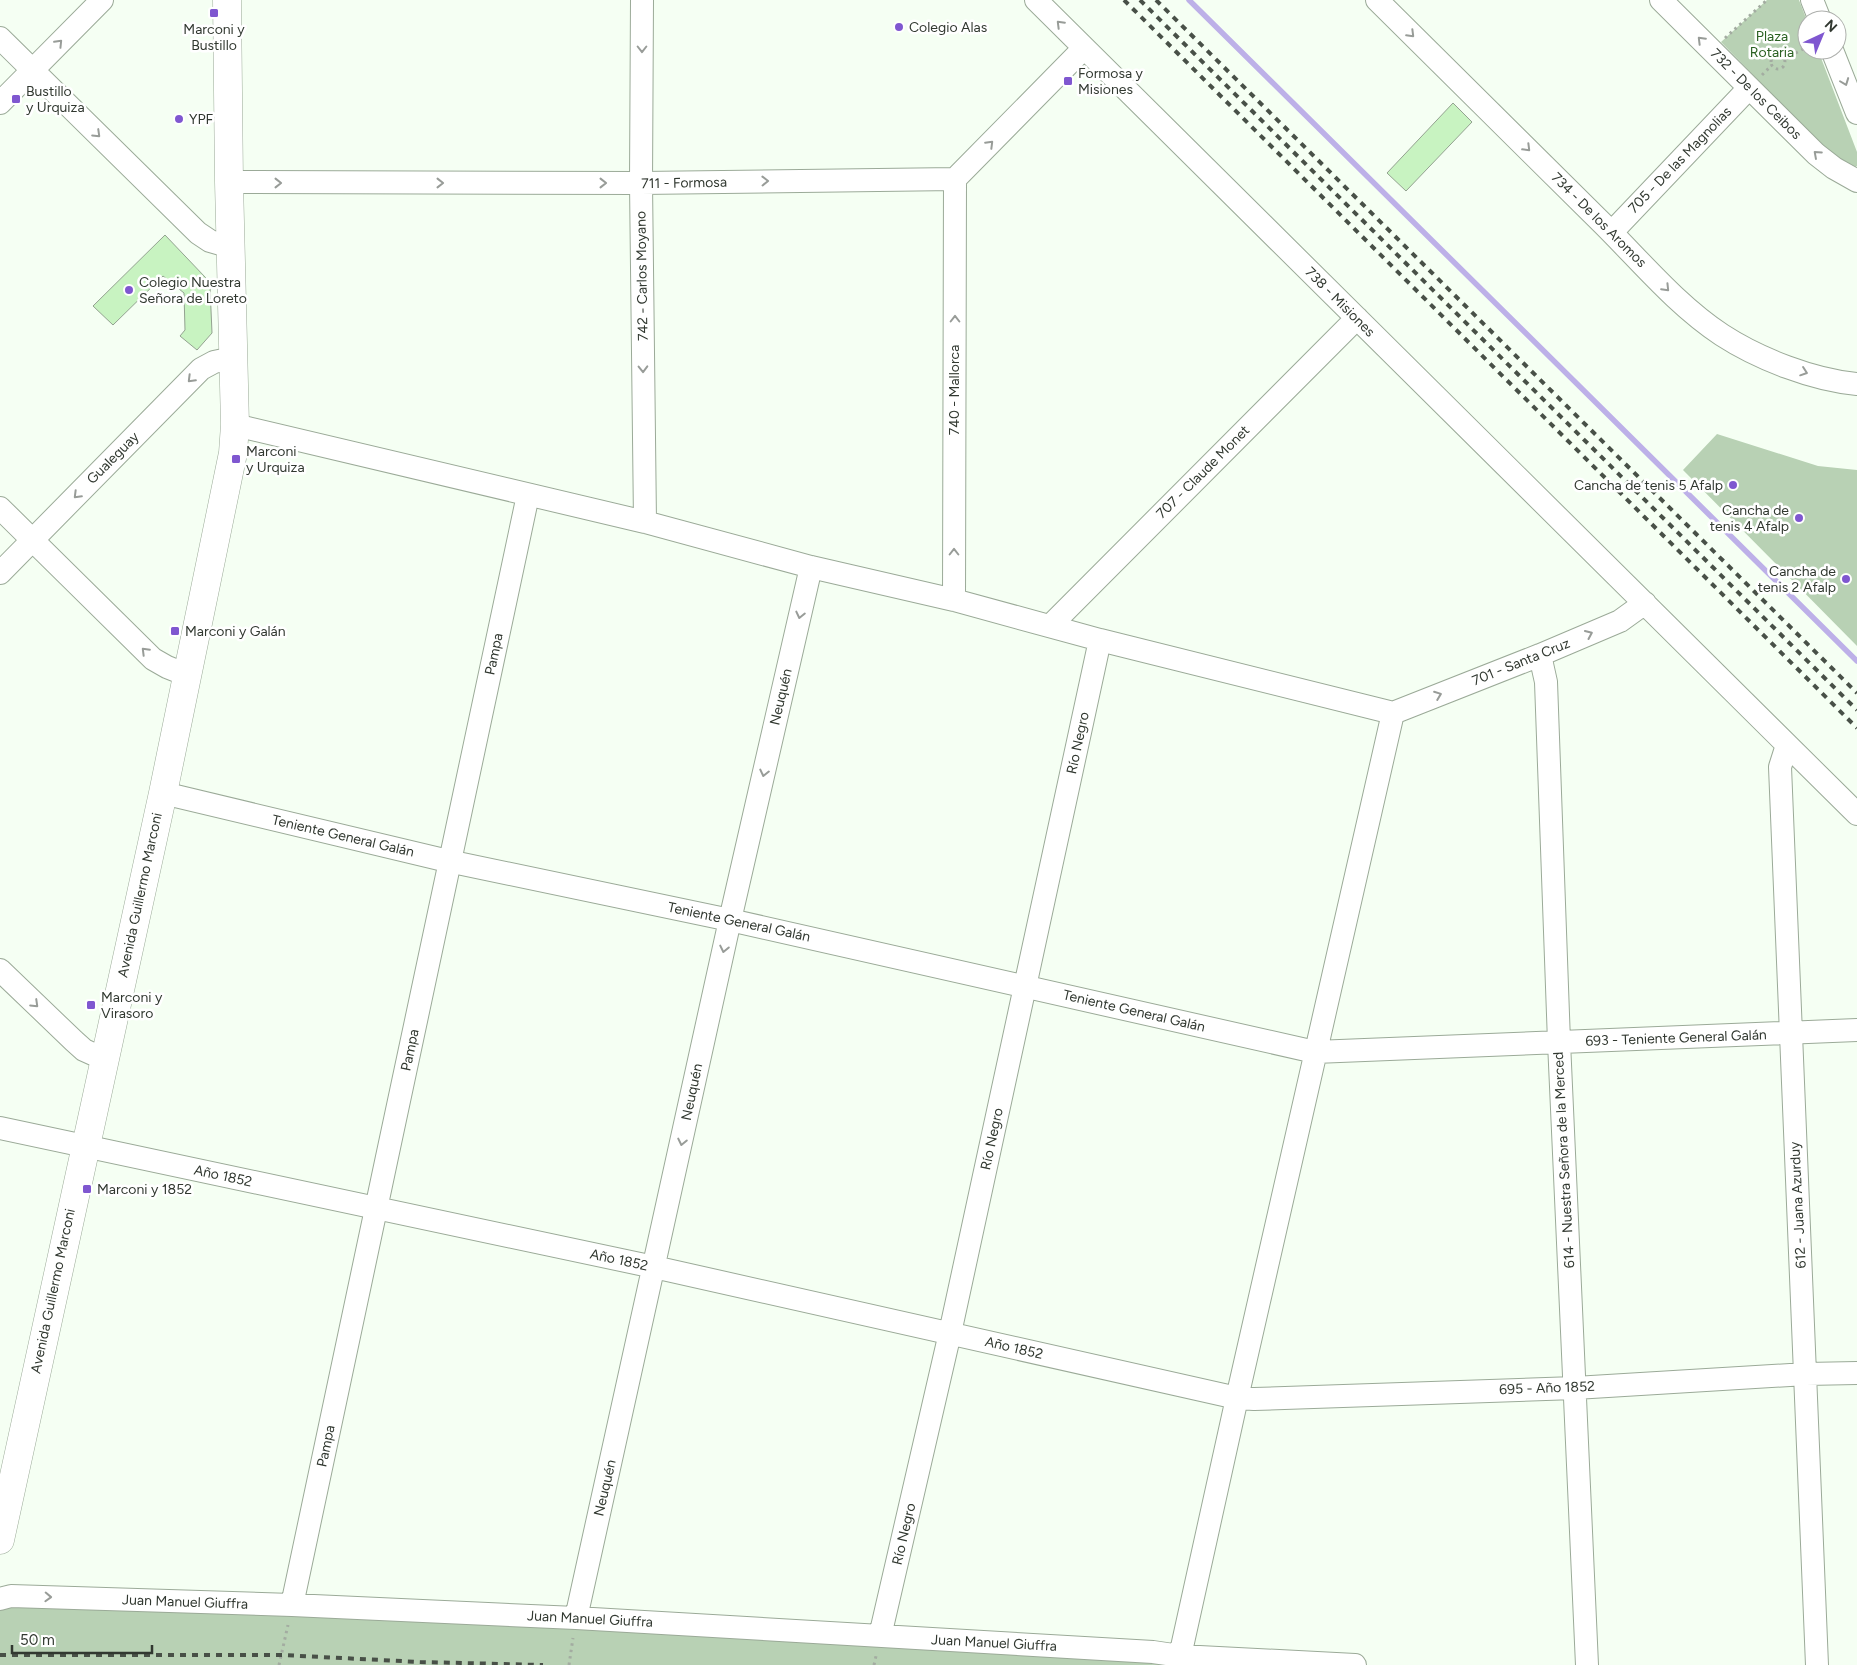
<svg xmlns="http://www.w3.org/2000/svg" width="1857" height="1665" viewBox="0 0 1857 1665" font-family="Figtree,sans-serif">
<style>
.green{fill:#b8d1b4}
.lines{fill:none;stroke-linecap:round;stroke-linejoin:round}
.stream{stroke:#bdb0e8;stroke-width:5.5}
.building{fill:#c8f3c1;stroke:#93a290}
.minor-casing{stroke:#9baa98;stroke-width:24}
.major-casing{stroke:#9baa98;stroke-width:29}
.path{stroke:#a3aca1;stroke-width:3;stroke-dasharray:2.5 4;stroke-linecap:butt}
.minor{stroke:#fff;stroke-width:22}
.major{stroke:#fff;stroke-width:28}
.rail{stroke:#485047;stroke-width:4;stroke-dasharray:6 6;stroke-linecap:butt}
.oneway{stroke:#989c98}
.poi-dot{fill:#7f57d0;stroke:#fff;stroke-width:2}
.labels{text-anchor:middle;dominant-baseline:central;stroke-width:5;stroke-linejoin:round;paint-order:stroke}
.poi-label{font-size:14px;fill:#313830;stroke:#fff;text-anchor:start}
.park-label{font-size:14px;fill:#2a6022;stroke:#fff}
.street-label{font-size:14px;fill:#313830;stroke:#fff}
</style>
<rect width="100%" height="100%" fill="#f5fff3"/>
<path class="green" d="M1767,0H1799L1807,21V50H1818L1857,152V166L1853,169L1835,159L1721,42Z
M1717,434L1818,466L1857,470V646L1683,470Z
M0,1599L1355,1665H0Z"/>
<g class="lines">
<path class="stream" d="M1189,0L1857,661"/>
</g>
<path class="building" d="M1453,103L1472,122L1406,191L1387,173Z
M165,235L205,277L210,287L212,333L197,350L180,336L185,330L184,293L163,276L113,325L93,306Z"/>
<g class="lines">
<g class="minor-casing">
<path id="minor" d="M642,0L641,183L645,522
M1036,0L1857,814
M1377,0C1450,73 1524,146 1598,219C1638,258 1675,304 1722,335C1759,359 1813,380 1857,384
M1661,0L1816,154L1834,168L1857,181
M1812,0L1820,20
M0,38L198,233L210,241L231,247
M1832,50L1857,113
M0,103L102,0
M229,182L641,183L955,179L1084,48
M1612,232L1749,88
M235,425L645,522L811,567L954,600L1100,640L1393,713
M0,508L153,659L167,667L187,675
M0,573L201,369L214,362L233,358
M954,600L955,179
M1050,626L1357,318
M1540,655L1546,682L1559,1042L1587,1665
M1393,713L1540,655L1620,621L1645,603
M1787,745L1780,767L1817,1665
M163,793L448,861L730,920L1315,1052L1857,1030
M0,970L74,1041L84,1050L104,1059
M0,1128L654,1267L1237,1398L1254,1399L1575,1388L1806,1374L1857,1373
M0,1599L11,1596L292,1605L576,1618L1153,1652L1180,1656L1355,1665
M292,1605C371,1235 448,865 528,495
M576,1618L730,920L811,567
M880,1636L950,1333L1100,640
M1180,1656L1237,1398L1393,713"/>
</g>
<g class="major-casing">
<path id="major" d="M0,1540L163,793L233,453L235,425L229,182L227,0"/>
</g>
<path class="path" d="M1725,38L1767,0
M1771 62a7 7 0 1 1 14 0a7 7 0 1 1-14 0Z
M1784,59L1807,47
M1762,75L1772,65
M279,1665L288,1625
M569,1665L573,1638
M874,1665L876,1656"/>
<use href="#minor" class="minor"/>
<use href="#major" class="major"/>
<path class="rail" d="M1124,0L1857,728
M1140,0L1857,710
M1156,0L1857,693
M0,1655H282L420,1662L543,1665"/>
</g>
<defs><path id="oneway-chevron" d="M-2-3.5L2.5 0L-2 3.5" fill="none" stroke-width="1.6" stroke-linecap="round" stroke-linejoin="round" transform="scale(1.25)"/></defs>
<g class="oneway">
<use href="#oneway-chevron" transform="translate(1060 24) rotate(-135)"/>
<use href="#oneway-chevron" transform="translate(1411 34) rotate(45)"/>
<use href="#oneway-chevron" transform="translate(1701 40) rotate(-135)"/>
<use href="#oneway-chevron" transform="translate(59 43) rotate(-46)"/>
<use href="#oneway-chevron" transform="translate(642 49) rotate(90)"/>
<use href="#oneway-chevron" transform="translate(1845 82) rotate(69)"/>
<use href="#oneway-chevron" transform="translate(97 134) rotate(44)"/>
<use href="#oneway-chevron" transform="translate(990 144) rotate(-45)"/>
<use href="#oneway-chevron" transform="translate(1527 148) rotate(45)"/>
<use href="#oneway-chevron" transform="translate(1817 154) rotate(-138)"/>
<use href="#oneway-chevron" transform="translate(765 181) rotate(-1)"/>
<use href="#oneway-chevron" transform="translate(278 183)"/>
<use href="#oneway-chevron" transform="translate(440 183)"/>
<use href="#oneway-chevron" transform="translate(603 183)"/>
<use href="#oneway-chevron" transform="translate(1666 288) rotate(46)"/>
<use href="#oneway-chevron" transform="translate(955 319) rotate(-90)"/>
<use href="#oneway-chevron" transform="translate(643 369) rotate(89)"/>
<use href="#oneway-chevron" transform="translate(1804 372) rotate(19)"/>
<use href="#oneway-chevron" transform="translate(191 379) rotate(135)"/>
<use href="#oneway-chevron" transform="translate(77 495) rotate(135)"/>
<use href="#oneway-chevron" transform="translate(954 552) rotate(-90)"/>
<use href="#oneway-chevron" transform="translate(800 615) rotate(103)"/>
<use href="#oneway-chevron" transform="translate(1589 634) rotate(-24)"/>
<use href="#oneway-chevron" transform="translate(145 651) rotate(-135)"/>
<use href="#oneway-chevron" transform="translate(1438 695) rotate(-21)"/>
<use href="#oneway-chevron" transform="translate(764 773) rotate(103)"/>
<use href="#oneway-chevron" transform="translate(724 949) rotate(102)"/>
<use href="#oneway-chevron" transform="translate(35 1004) rotate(44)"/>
<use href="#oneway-chevron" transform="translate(682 1142) rotate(102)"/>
<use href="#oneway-chevron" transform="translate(48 1597) rotate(2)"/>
</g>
<g class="poi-dot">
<rect x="209" y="8" width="10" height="10" rx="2.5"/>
<circle cx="899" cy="27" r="5"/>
<rect x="1063" y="76" width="10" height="10" rx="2.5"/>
<rect x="11" y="94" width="10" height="10" rx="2.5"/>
<circle cx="179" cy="119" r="5"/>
<circle cx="129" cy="290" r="5"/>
<rect x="231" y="454" width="10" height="10" rx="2.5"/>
<circle cx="1733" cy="485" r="5"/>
<circle cx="1799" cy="518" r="5"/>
<circle cx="1846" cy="579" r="5"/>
<rect x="170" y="626" width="10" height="10" rx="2.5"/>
<rect x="86" y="1000" width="10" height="10" rx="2.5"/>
<rect x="82" y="1184" width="10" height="10" rx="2.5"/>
</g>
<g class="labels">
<g class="poi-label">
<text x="909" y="27">Colegio Alas</text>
<text x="214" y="29" text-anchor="middle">Marconi y<tspan x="214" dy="16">Bustillo</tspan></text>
<text x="1078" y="73">Formosa y<tspan x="1078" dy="16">Misiones</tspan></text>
<text x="26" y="91">Bustillo<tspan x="26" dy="16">y Urquiza</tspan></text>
<text x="189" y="119">YPF</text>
<text x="139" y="282">Colegio Nuestra<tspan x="139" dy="16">Señora de Loreto</tspan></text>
<text x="246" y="451">Marconi<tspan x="246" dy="16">y Urquiza</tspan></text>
<text x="1723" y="485" text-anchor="end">Cancha de tenis 5 Afalp</text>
<text x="1789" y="510" text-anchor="end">Cancha de<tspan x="1789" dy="16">tenis 4 Afalp</tspan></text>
<text x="1836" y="571" text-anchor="end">Cancha de<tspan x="1836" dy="16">tenis 2 Afalp</tspan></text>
<text x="185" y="631">Marconi y Galán</text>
<text x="101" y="997">Marconi y<tspan x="101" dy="16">Virasoro</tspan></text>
<text x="97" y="1189">Marconi y 1852</text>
</g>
<g class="park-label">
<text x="1772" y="36">Plaza<tspan x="1772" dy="16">Rotaria</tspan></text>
</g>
<g class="street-label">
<text transform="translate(1756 94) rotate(45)">732 - De los Ceibos</text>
<text transform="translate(1680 160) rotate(-46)">705 - De las Magnolias</text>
<text transform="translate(684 183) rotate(-1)">711 - Formosa</text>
<text transform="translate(1599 220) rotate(45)">734 - De los Aromos</text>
<text transform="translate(642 276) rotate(-91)">742 - Carlos Moyano</text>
<text transform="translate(1340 302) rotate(45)">738 - Misiones</text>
<text transform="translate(954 390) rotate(-90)">740 - Mallorca</text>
<text transform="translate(113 458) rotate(-45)">Gualeguay</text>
<text transform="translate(1203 472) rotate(-45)">707 - Claude Monet</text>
<text transform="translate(494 654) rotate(-78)">Pampa</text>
<text transform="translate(1521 662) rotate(-22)">701 - Santa Cruz</text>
<text transform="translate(781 697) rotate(-77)">Neuquén</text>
<text transform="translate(1078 743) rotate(-78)">Río Negro</text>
<text transform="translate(343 836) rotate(13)">Teniente General Galán</text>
<text transform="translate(140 895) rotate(-78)">Avenida Guillermo Marconi</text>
<text transform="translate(739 922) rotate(12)">Teniente General Galán</text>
<text transform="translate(1134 1011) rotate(13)">Teniente General Galán</text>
<text transform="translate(1676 1038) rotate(-2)">693 - Teniente General Galán</text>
<text transform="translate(410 1050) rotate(-78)">Pampa</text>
<text transform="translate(692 1092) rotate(-78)">Neuquén</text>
<text transform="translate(992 1139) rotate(-78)">Río Negro</text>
<text transform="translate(1564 1160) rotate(-93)">614 - Nuestra Señora de la Merced</text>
<text transform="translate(223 1176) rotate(12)">Año 1852</text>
<text transform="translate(1798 1205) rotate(-93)">612 - Juana Azurduy</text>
<text transform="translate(619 1260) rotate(12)">Año 1852</text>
<text transform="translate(53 1291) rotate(-78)">Avenida Guillermo Marconi</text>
<text transform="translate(1014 1348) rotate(13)">Año 1852</text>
<text transform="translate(1547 1388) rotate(-2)">695 - Año 1852</text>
<text transform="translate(326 1446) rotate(-78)">Pampa</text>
<text transform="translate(605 1488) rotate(-77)">Neuquén</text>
<text transform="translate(904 1534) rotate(-77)">Río Negro</text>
<text transform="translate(185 1602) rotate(2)">Juan Manuel Giuffra</text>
<text transform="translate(590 1619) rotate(3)">Juan Manuel Giuffra</text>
<text transform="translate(994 1643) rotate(3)">Juan Manuel Giuffra</text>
</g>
</g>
<g transform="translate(1822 35) rotate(44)"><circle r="24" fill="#ffffff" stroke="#adafac"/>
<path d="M0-4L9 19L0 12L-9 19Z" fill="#7f57d0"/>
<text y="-8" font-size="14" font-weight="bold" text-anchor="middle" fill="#313830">N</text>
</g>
<path d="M12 1645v8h140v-8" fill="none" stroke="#313830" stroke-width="2.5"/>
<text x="20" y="1645" font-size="15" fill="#313830" stroke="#ffffff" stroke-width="4" paint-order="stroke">50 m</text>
</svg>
